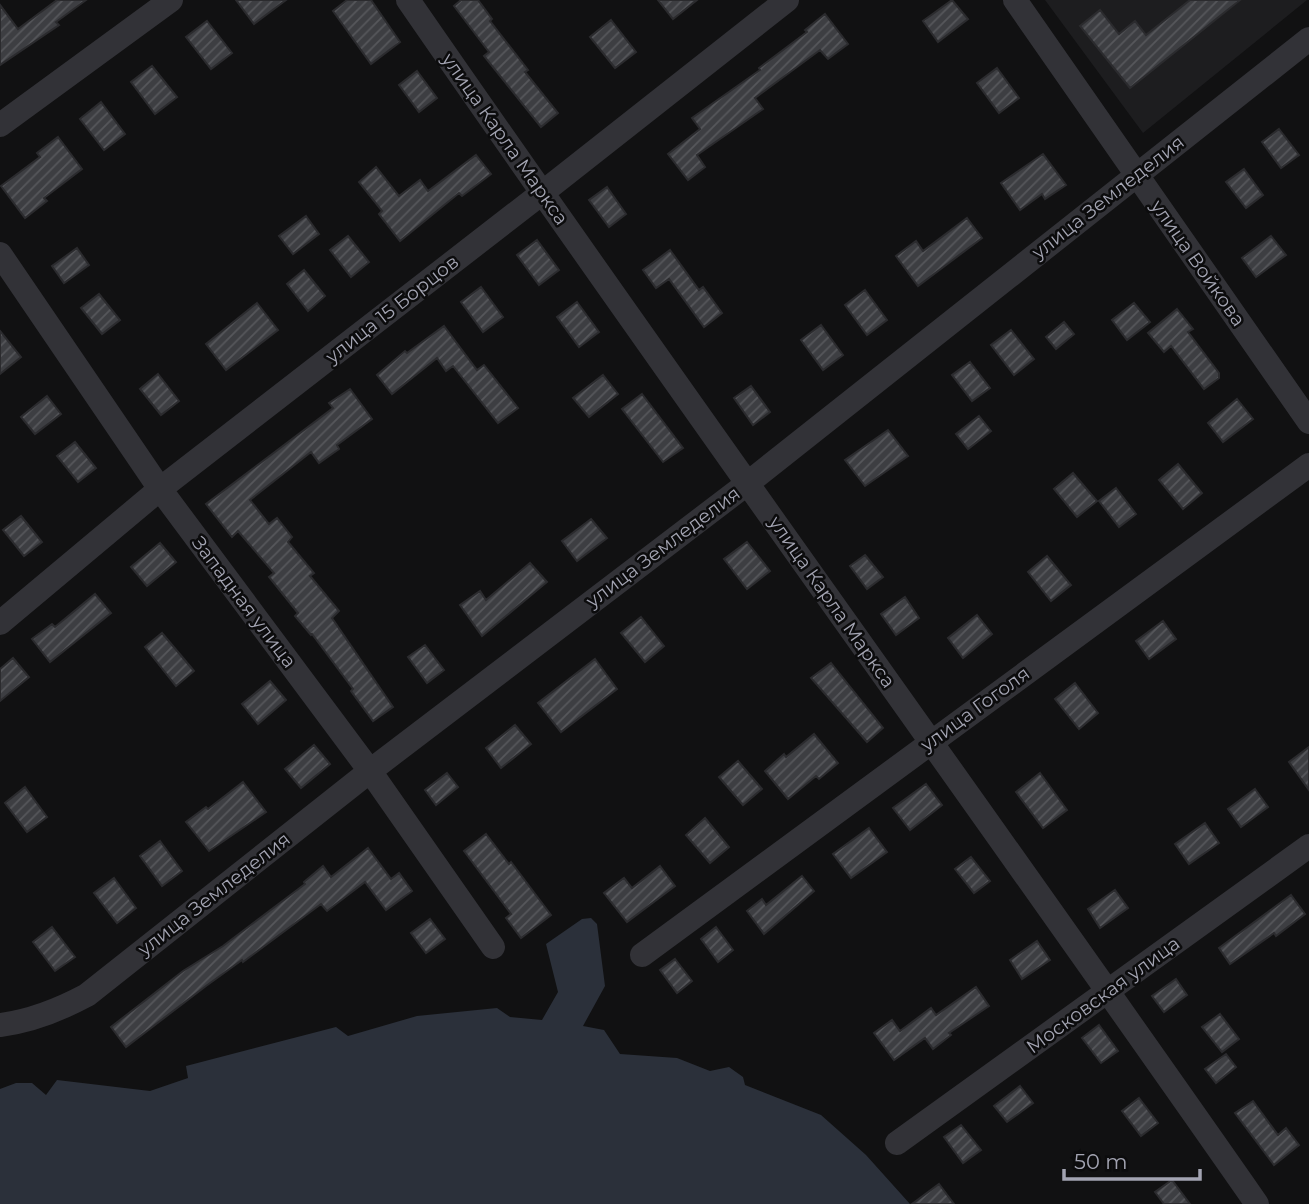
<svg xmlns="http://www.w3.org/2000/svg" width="1309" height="1204" viewBox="0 0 1309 1204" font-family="Montserrat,sans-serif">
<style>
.built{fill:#1d1d1f}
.water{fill:#2b303a}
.building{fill:url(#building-hatch);stroke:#2b2b2e;stroke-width:2}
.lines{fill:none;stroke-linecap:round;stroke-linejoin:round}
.minor{stroke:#323237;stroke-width:24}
.labels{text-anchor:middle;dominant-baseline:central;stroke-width:5;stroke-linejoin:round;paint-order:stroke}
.street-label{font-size:19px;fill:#a3a4b2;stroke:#0c0c0d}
</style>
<defs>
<pattern id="building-hatch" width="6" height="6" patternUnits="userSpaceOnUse" patternTransform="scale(1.75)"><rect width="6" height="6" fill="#3d3e42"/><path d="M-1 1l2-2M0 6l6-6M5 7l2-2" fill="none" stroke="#56575b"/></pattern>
</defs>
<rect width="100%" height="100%" fill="#111112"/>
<path class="built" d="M1045,0H1307L1143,133Z"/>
<path class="water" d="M591,918L597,924L605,986L583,1026L604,1030L620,1054L677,1058L710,1071L729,1067L743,1077L745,1085L821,1115L866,1155L910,1204H0V1089L16,1083H32L46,1095L57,1080L150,1091L188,1078L186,1066L336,1027L348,1036L417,1016L497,1008L510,1017L542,1020L558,992L546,944L582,919Z"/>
<path class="building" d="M57,0H86L56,22L59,25L0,65V5L18,29Z
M236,0H286L254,24Z
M347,0H371L400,42L371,64L333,11Z
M461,0H478L492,19L490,21L528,70L525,72L558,113L541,127L484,56L489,52L454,6Z
M658,0H697L673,19Z
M952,0L968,19L938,42L923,21Z
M1190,0H1240L1130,88L1080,26L1100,10L1119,34L1135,21L1146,35Z
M825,14L848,44L828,59L820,50L755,98L763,109L697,155L705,167L688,180L668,154L700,129L692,118L760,70L759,68L807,32L805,30Z
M611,20L636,52L615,68L590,37Z
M207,21L232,53L211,69L186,37Z
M152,66L177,97L155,114L131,82Z
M997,68L1019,98L999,113L977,83Z
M417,71L437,98L419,112L399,85Z
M101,102L125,134L104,150L80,119Z
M1279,129L1299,155L1281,168L1262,142Z
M58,137L82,169L44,198L47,201L25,218L1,186L40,157L37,153Z
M1043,154L1066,185L1045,199L1042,194L1020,210L1001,183Z
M476,155L491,174L462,196L459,193L400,241L379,214L382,211L359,182L376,167L399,196L420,180L428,191Z
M1244,169L1263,195L1246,208L1226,182Z
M607,187L626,214L609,227L589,200Z
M306,216L319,234L293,254L279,236Z
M967,218L982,238L918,286L896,256L916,241L923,251Z
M348,236L369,262L351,277L330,250Z
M1271,236L1286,255L1256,277L1242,258Z
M537,240L559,270L539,285L517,255Z
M77,248L89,265L64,283L52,266Z
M670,250L699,290L703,287L722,313L704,327L669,279L656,288L643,270Z
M304,270L325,296L308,311L287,284Z
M481,287L503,317L483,332L461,302Z
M865,290L887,320L867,335L845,305Z
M99,294L120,320L102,334L81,308Z
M577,302L599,332L579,347L557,317Z
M257,303L278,330L226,370L206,344Z
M1134,303L1150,322L1127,340L1112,320Z
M1177,309L1193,329L1188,332L1219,373V378L1204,389L1171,346L1164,352L1148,333Z
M1064,322L1074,334L1056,349L1046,337Z
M821,325L843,355L823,370L801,340Z
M444,326L477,370L484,365L518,408L498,423L453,366L446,371L437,358L392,394L377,375L405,351L407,353Z
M1011,330L1034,359L1014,375L991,345Z
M0,331L21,357L0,374Z
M970,362L990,388L972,401L952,375Z
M158,374L179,401L161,415L140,389Z
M603,375L618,394L589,417L573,398Z
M751,386L770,412L753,425L734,398Z
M350,389L372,419L337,445L339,449L319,463L311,452L250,500L269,524L277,518L292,537L288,542L314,573L310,576L339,611L332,618L393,707L373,721L351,691L353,689L312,634L311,635L295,616L298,613L269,577L274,573L238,531L232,537L206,504L333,408L329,403Z
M642,394L683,448L663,462L622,409Z
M47,396L61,414L35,434L21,417Z
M1237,399L1253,419L1223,442L1208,423Z
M979,416L991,431L968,449L956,434Z
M888,430L908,456L865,486L845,460Z
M75,442L96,468L78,482L57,456Z
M1178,464L1202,493L1183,509L1159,480Z
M1073,473L1097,501L1077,517L1054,489Z
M1116,488L1136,514L1119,527L1099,501Z
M21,516L42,542L24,556L3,530Z
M591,519L607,538L577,561L562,541Z
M747,542L770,571L747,589L724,559Z
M160,543L176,562L147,586L131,567Z
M865,555L883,577L867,589L850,566Z
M1047,556L1071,585L1051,601L1028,572Z
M530,563L547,582L482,636L460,605L480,591L486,600Z
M95,594L111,613L50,662L32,639L52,624L55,627Z
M905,597L919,618L896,635L881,614Z
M977,615L992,634L963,658L948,638Z
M641,617L664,646L645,662L621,633Z
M1163,621L1176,639L1149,659L1136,641Z
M162,633L194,671L176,686L145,647Z
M425,645L444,670L427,683L408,657Z
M13,658L29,677L0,701V669Z
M595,659L617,689L561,732L538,703Z
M831,663L883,728L867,742L811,678Z
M270,681L286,700L258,724L242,704Z
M1075,683L1098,713L1079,729L1055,699Z
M515,725L531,744L501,768L486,748Z
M814,734L838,763L819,779L816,776L788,799L765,771L784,754L786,757Z
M314,745L330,764L301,788L285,769Z
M1309,747V790L1289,762Z
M738,761L762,789L743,805L719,777Z
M447,773L458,787L436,805L425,790Z
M1040,773L1067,810L1043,828L1016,792Z
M243,782L266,812L209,851L186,822L206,807L208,809Z
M926,784L942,805L910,830L893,808Z
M25,787L47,817L27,832L5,803Z
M1255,789L1268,807L1241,827L1228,809Z
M705,818L729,847L710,863L686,835Z
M1205,823L1219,843L1189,864L1175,844Z
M869,828L887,852L851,878L833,854Z
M486,834L509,864L511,862L551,915L521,938L506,918L511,914L464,851Z
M160,841L182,871L162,886L140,856Z
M368,848L391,879L399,873L412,891L386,910L365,882L327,911L321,904L243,962L242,960L206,986L126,1047L111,1027L183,971L223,946L305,884L304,882L323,866L331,877Z
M971,857L990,881L974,893L955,869Z
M660,866L675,886L627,922L604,893L624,878L632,888Z
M802,876L814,891L764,934L747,911L762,899L766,905Z
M114,878L136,908L117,923L94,893Z
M1115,890L1128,908L1100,928L1088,909Z
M1291,895L1305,914L1276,936L1274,933L1230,964L1219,948Z
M430,919L445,939L426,953L411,933Z
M52,927L75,957L55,971L33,942Z
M716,927L733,950L718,962L701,939Z
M1037,941L1050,960L1022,979L1010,960Z
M675,959L692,981L677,993L660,970Z
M1176,979L1187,995L1164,1012L1152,996Z
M976,987L989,1006L949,1033L951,1035L933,1049L925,1038L894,1060L874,1033L892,1020L900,1031L931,1008L936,1015Z
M1220,1014L1239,1039L1222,1052L1202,1027Z
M1099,1025L1118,1051L1101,1063L1082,1038Z
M1226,1054L1236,1067L1216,1083L1205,1069Z
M1020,1086L1033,1103L1007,1122L994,1106Z
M1139,1098L1158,1123L1141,1136L1122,1111Z
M1253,1101L1278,1135L1286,1128L1299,1145L1274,1165L1235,1113Z
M961,1125L981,1150L963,1163L944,1137Z
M1172,1180L1190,1204H1164L1155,1192Z
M939,1184L954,1204H912Z"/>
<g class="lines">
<path class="minor" d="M408,0C687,404 976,801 1257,1204
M1015,0L1309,422
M0,125L171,0
M0,254L160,489L370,771L493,947
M0,623L160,489L542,193L787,0
M642,955L1309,465
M0,1025C32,1021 59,1010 87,995L370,771L748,483L1309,39
M897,1143L1309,846"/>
</g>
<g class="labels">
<g class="street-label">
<text transform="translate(505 139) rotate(55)">улица Карла Маркса</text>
<text transform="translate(1108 197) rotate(-38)">улица Земледелия</text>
<text transform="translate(1198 263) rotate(55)">улица Войкова</text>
<text transform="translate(392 309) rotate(-38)">улица 15 Борцов</text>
<text transform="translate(663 547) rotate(-37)">улица Земледелия</text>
<text transform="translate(244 602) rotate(53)">Западная улица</text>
<text transform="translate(832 602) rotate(55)">улица Карла Маркса</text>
<text transform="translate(975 709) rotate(-36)">улица Гоголя</text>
<text transform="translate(214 894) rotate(-38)">улица Земледелия</text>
<text transform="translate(1103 995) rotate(-36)">Московская улица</text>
</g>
</g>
<path d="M1064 1169v10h136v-10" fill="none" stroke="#a3a4b2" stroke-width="3.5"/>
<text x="1074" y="1169" font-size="21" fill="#a3a4b2" stroke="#0c0c0d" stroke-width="5" paint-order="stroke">50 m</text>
</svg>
